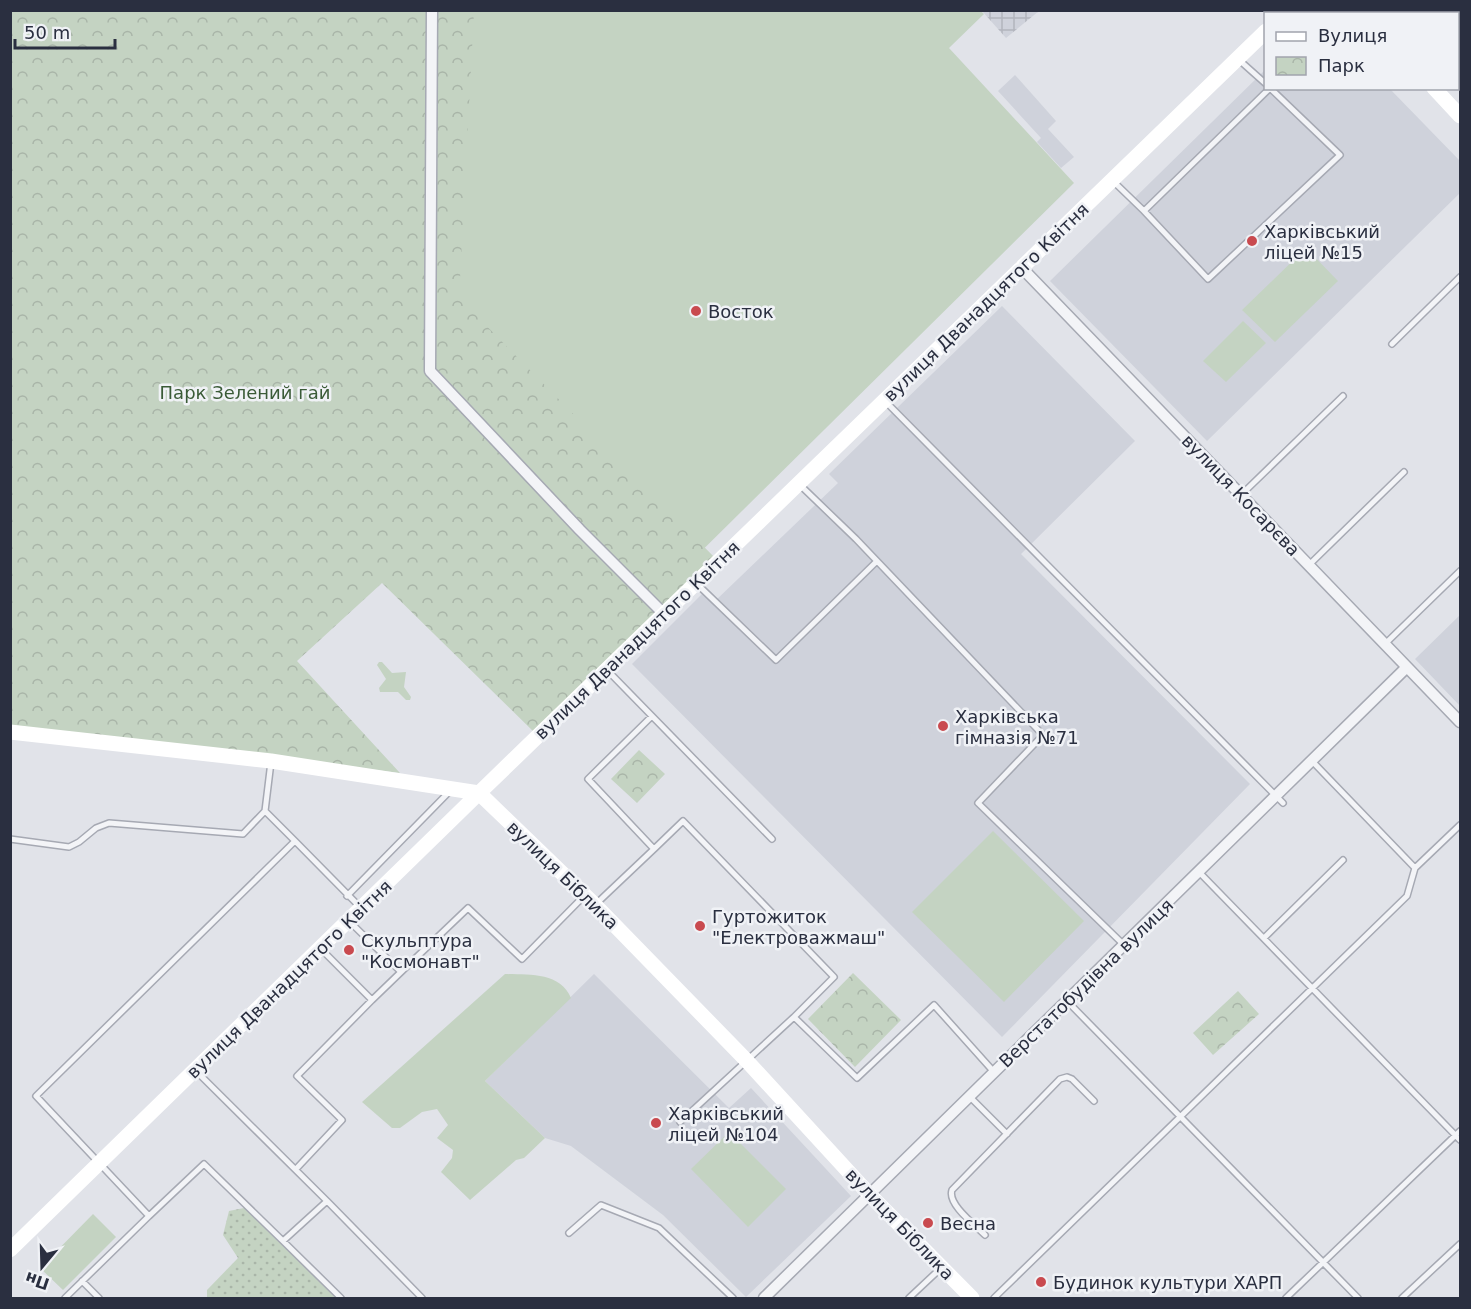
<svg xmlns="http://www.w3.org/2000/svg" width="1471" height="1309" viewBox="0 0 1471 1309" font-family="'DejaVu Sans',sans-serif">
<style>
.built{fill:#cfd2db}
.industrial{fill:url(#industrial-grid)}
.grass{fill:#c4d3c2}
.park{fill:url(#park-crowns)}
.garden{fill:url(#garden-dots)}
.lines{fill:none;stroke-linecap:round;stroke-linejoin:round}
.lane-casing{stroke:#a6a9b3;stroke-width:8}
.street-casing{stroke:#a6a9b3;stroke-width:13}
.lane{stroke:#f3f4f7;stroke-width:5}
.street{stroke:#f3f4f7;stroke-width:10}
.secondary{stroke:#fff;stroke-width:15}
.poi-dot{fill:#c94a4f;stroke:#f0f2f6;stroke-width:2}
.labels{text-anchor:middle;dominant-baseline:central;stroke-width:5;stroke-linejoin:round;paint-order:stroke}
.poi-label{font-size:18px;fill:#2a2f40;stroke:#f0f2f6;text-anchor:start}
.street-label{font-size:18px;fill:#2a2f40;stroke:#f0f2f6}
.park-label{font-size:18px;fill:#3a5b37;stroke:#f0f2f6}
</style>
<defs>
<pattern id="industrial-grid" width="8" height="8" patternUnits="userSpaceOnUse" patternTransform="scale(1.5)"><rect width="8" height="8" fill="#cfd2db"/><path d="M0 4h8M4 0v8" fill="none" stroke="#b2b5bd"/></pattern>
<pattern id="park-crowns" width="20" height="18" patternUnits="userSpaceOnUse" patternTransform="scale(1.5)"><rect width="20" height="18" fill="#c4d3c2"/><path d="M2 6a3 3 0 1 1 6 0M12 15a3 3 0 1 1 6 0" fill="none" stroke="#a9b5a8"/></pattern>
<pattern id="garden-dots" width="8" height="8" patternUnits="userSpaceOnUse" patternTransform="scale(1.5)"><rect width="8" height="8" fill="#c4d3c2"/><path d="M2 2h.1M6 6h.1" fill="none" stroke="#a9b5a8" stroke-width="1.8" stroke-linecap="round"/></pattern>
</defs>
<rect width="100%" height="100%" fill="#e1e3e9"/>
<path class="built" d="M1265,70L1266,88L1390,89L1460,161V193L1207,441L1050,281Z
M1015,75L1056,121L1048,129L1074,157L1061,168L1037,142L1041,138L998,91Z
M1002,306L1135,441L1021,554L1250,784L1002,1037L632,664L704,592L714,602L838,483L829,474Z
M1460,615V706L1415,659Z
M594,974L729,1108L751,1088L851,1196L746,1297L663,1215L571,1146L545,1138L485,1081Z"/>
<path class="industrial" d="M982,11H1039L1006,38Z"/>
<path class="grass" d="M460,11H981L984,14L949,48L1074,183L659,593L448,374Z
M1306,248L1338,281L1275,342L1242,310Z
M1243,321L1266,343L1226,382L1203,361Z
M379,662H382L392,673L406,672L404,687L411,697L410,700H406L398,692H380L379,688L386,679L377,665Z
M993,831L1084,921L1004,1002L912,912Z
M505,974C529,975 560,972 571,998L485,1081L545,1138L524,1158L516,1160L470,1200L441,1172L452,1158L453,1150L437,1138L448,1125L437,1109L422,1112L400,1128H392L362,1102Z
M729,1132L786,1189L748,1227L691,1169Z
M93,1214L116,1237L63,1290L40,1268Z"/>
<path class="park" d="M11,11H474L459,298L719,562L538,736L382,583L297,661L400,773L11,725Z
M639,750L665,774L637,803L611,779Z
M853,973L901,1020L855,1067L808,1019Z
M1238,991L1259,1014L1213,1055L1193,1033Z"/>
<path class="garden" d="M249,1207L341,1298H207V1290L238,1258L223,1235L229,1211Z"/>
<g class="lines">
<g class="lane-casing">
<path id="lane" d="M1372,14L1375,10
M1238,59L1266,84
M1270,88L1144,211L1208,279L1340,155L1270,88
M1113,181L1144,211
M1392,344L1460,277
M885,401L1283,803
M800,485L856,539L1043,735L978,803L1124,945
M1241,495L1343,396
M1309,565L1404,472
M697,584L776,660L876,562
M1385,644L1460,571
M608,671L772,839
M271,762L265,811L295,841
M10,839L69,847L79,842L96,828L109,823L243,834L265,811
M654,849L683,821L834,977L794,1017
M1415,868L1460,825
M1199,872L1460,1140
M347,896L449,792
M597,903L654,849L588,779L652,716
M350,922L401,972L372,1000
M1264,938L1343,860
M401,972L468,908L522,959L584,896
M1067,1001L1358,1298
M196,1071L327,1201L283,1241L204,1164L149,1216L36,1096L295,841L360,907
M970,1097L1007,1134
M680,1122L794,1017L857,1078L934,1005L994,1072
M296,1169L342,1120L297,1076L372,1000L322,950
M327,1201L422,1298
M569,1233L601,1205L659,1228L733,1298
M985,1235C975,1225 947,1204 952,1190L1060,1079L1067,1077L1072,1079L1094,1101
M283,1241L341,1298
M82,1281L99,1298
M65,1298L149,1216
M909,1298L941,1268
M994,1298L1407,896L1415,868L1312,761
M1286,1298L1460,1131
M1402,1298L1460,1244"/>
</g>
<g class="street-casing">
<path id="street" d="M432,10L430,371L580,530L664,614
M1021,267L1460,722
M764,1298L1407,667"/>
</g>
<use href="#lane" class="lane"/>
<use href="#street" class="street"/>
<path class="secondary" d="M1357,10L1360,14
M1284,14L1287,10
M1434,88L1460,116
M10,732L271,761L479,793L595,905L746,1060L869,1194L972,1298
M10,1250L479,793L1266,31"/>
</g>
<g class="poi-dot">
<circle cx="1252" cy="241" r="6"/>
<circle cx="696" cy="311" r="6"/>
<circle cx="943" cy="726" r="6"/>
<circle cx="700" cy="926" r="6"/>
<circle cx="349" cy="950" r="6"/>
<circle cx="656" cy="1123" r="6"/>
<circle cx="928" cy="1223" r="6"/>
<circle cx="1041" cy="1282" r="6"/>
</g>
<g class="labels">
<g class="poi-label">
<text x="1264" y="231">Харківський<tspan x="1264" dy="21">ліцей №15</tspan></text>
<text x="708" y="311">Восток</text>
<text x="955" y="716">Харківська<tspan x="955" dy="21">гімназія №71</tspan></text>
<text x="712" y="916">Гуртожиток<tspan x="712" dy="21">"Електроважмаш"</tspan></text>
<text x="361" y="940">Скульптура<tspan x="361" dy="21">"Космонавт"</tspan></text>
<text x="668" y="1113">Харківський<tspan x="668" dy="21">ліцей №104</tspan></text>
<text x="940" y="1223">Весна</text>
<text x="1053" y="1282">Будинок культури ХАРП</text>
</g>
<g class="street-label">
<text transform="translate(986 302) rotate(-44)">вулиця Дванадцятого Квітня</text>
<text transform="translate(1241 495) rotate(46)">вулиця Косарєва</text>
<text transform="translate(637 640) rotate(-44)">вулиця Дванадцятого Квітня</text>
<text transform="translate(563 875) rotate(44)">вулиця Біблика</text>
<text transform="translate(289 979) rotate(-44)">вулиця Дванадцятого Квітня</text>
<text transform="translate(1086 983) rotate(-44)">Верстатобудівна вулиця</text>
<text transform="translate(900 1224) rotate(46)">вулиця Біблика</text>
</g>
<g class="park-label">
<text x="245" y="392">Парк Зелений гай</text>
</g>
</g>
<rect width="1471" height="1309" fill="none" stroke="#2a2f40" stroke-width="24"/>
<rect x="1264" y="12" width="195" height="78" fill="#f0f2f6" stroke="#a1a4ad" stroke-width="1.5"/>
<rect x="1276" y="32" width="30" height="9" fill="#ffffff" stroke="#a1a4ad" stroke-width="1.5"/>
<text x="1318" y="42" font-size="18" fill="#2a2f40">Вулиця</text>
<rect x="1276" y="57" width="30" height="18" fill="url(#park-crowns)" stroke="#a1a4ad" stroke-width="1.5"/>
<text x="1318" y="72" font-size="18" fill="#2a2f40">Парк</text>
<g transform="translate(42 1267) rotate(199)" stroke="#f0f2f6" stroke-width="4.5" paint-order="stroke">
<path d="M0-4.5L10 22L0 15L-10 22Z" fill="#2a2f40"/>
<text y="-9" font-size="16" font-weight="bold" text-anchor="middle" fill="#2a2f40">Пн</text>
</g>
<path d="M15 39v9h100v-9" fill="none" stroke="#2a2f40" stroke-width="3"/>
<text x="24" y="39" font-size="18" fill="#2a2f40" stroke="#f0f2f6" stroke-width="4.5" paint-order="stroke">50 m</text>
</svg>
